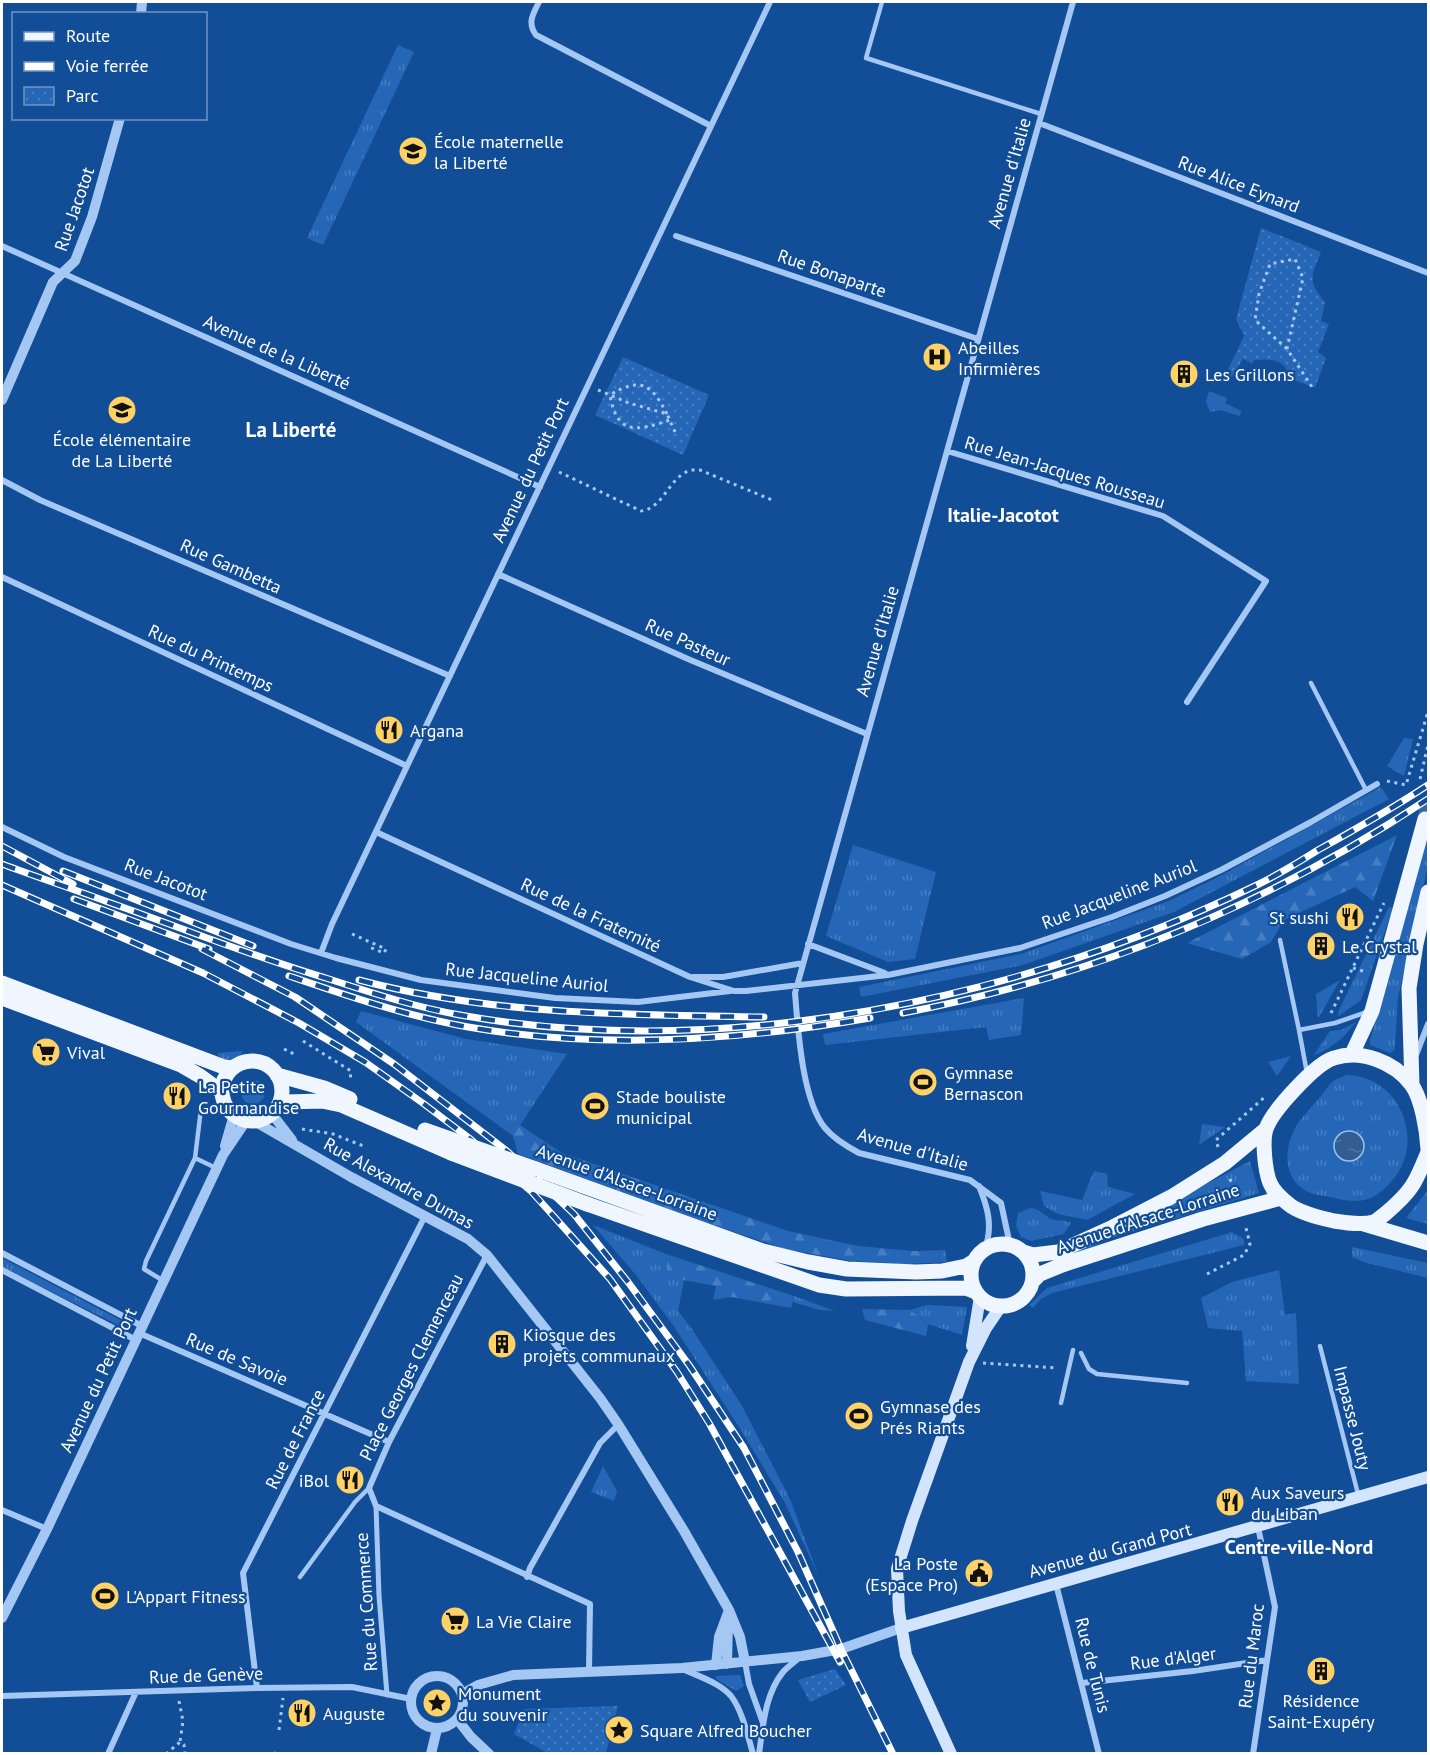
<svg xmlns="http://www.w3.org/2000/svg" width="1430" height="1755" viewBox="0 0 1430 1755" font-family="'PT Sans',sans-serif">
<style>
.grass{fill:url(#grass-tufts)}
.forest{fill:url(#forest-firs)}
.park{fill:url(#park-dots)}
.water{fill:url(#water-ripples);stroke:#96c3f6;stroke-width:1.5}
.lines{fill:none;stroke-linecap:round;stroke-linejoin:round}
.primary-tunnel{stroke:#3668a7;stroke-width:15;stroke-dasharray:15 8;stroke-linecap:butt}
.path{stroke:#a4c8f3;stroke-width:3;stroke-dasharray:3 4.5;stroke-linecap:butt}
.service{stroke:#a4c8f3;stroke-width:4.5}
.pedestrian{stroke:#a4c8f3;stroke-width:5}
.minor{stroke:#a4c8f3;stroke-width:6}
.tertiary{stroke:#a4c8f3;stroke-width:10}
.secondary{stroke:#d3e5fd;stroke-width:12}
.primary{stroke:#f0f6ff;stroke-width:15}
.rail-casing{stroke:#fff;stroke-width:7}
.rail{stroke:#124d97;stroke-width:4.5;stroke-dasharray:14;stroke-linecap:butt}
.primary-bridge{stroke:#f0f6ff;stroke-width:15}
.labels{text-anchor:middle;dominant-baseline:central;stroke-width:4.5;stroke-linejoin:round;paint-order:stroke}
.poi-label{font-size:18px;fill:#fff;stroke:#124d97;text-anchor:start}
.street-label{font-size:18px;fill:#fff;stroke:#124d97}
.neighbourhood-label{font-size:20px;font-weight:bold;fill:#fff;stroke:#124d97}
.quarter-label{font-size:21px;font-weight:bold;fill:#fff;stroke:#124d97}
</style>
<defs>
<pattern id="grass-tufts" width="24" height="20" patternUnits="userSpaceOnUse" patternTransform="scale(1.5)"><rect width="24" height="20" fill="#2567b6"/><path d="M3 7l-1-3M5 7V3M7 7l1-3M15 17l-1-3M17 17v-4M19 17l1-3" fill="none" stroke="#467ec1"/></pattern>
<pattern id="forest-firs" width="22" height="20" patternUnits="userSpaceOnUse" patternTransform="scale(1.5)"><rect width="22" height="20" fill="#2567b6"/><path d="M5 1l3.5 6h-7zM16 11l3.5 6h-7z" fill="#467ec1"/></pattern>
<pattern id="park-dots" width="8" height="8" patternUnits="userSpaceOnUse" patternTransform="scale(1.5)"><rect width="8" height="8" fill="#2567b6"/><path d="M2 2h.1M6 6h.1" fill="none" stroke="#467ec1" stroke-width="1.8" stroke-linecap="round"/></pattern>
<pattern id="water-ripples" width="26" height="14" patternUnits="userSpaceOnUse" patternTransform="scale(1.5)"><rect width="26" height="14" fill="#335d93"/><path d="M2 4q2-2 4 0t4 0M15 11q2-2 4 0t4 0" fill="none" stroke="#5275a3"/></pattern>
</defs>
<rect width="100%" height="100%" fill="#124d97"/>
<path class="grass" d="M398,45L414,52L323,245L307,238Z
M1209,391L1227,398L1225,403L1241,411L1240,416L1220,410L1210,412L1206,402Z
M1404,738L1413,739L1404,776L1387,766Z
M1381,787L1389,799L1174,912L1023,965L861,997L859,987L1021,954L1169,901L1222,875Z
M1428,833V866L1398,997L1395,1046L1394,1051L1390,1053L1370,1045V1040Z
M853,845L936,872L915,959L888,962L826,936Z
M1389,907L1393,908L1361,1000L1339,1016L1338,1012Z
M1340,980L1318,1019L1316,994Z
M1024,998L1021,1035L989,1040L986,1027L825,1045L823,1034Z
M361,1011L466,1039L567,1054L513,1136L356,1022Z
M1356,1022C1342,1040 1333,1047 1313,1056L1330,1031L1341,1030Z
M242,1051L241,1057L223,1061L217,1053Z
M1291,1056L1277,1076L1268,1062Z
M1347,1075C1402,1077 1427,1144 1390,1183C1383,1191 1374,1198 1364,1200C1349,1203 1333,1197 1318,1195C1286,1189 1281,1156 1294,1130C1300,1118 1311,1108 1320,1097C1324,1092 1329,1084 1335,1080C1338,1078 1344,1076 1347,1075Z
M241 1092a12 12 0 1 1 24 0a12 12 0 1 1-24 0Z
M1202,1124L1225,1127L1199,1145Z
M1250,1161L1259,1193L1115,1237L1065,1258L1064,1255L1115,1232Z
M1094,1171L1107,1174L1108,1187L1135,1194L1087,1220L1058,1214L1044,1206L1040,1191L1082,1200Z
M1428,1190V1224L1406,1218Z
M1030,1208C1040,1208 1045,1218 1055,1220C1061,1221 1065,1220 1071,1223L1064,1234L1031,1241L1021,1237L1016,1226L1018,1213Z
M593,1225L666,1254L667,1276L684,1280L678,1311L692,1329L742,1406L790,1499L819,1577L785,1503L739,1427L673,1325L636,1275Z
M1232,1232L1244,1239V1245L1052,1293L1041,1299L1033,1308L1029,1305L1047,1288Z
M1352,1247L1428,1263V1278L1367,1263L1352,1257Z
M2,1258L124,1322L122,1327L2,1267Z
M1279,1270L1285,1315L1296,1313L1299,1384L1246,1381L1242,1331L1208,1328L1201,1298L1232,1282Z
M794,1296L835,1311L820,1310L793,1302Z
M927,1305L967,1307L962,1335L928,1324L910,1310Z
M603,1466L617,1491L614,1501L591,1492Z
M740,1675L744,1686L736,1691L716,1679V1676Z"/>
<path class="forest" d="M1397,835L1373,901L1355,887L1284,920L1271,942L1242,959L1187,943Z
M520,1125L562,1153L788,1231L858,1246L913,1251L945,1250L947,1262L904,1264L851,1261L785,1249L699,1220L518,1154L513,1136Z
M666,1254L794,1296L791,1308L731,1297L713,1300L716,1286L667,1277Z
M862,1309L910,1310L928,1324L926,1336L865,1320Z"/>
<path class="park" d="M1261,228L1321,252C1311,277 1307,280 1325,302L1321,321L1329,324L1318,352L1326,358L1315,388L1291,379C1286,360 1271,358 1254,360L1252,363L1243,359L1229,381L1224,378L1244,336L1236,319Z
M623,357L709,395L683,455L595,415Z
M835,1669L846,1685L810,1702L798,1680Z
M618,1706L606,1753H547L514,1734L524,1709Z"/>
<path class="water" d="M1334 1146a15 15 0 1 1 30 0a15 15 0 1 1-30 0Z"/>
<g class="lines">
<path class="primary-tunnel" d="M1425,819L1428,804"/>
<path class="path" d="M1287,349L1255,320L1259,294L1270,264L1295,259L1303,278L1287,349L1312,387
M598,390L629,403L667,414L675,432
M667,414C652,385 641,376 610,395C617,436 637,431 670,420
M559,472L641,511C667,508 671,466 700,470L772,500
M1420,779L1428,745
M1387,781L1406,785L1427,715H1428
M352,934L386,949L384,953L369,947
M1353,968L1366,972
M1331,1013L1384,903
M303,1041L351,1071L350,1081
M284,1049L296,1055
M302,1129L333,1134L366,1147
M1218,1147L1216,1140L1266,1096
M1230,1179L1236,1195
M1207,1274L1244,1255L1250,1244L1245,1224
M983,1363L1057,1368
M179,1701L183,1721L180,1742
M279,1730L283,1698
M166,1754L180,1742L184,1745L185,1754
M275,1754L276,1752"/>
<path class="service" d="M882,2L866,58L1041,114
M1311,683L1366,790
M1280,940L1299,1030
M1307,1073L1299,1030L1335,1023L1367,1012
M195,1158L216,1168
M162,1280L144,1269L146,1261L195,1158L201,1109
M1320,1346L1358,1494
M1081,1353L1089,1369L1097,1374L1187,1383
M1061,1403L1073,1350
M300,1577L355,1502L369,1488"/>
<path class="pedestrian" d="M376,1506L379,1596L387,1695"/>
<path class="minor" d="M539,2C533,14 527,23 536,35L711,126
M1039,123L1428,273
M676,236L978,339
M2,246L540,487
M947,451L1163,516L1266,581L1187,702
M2,480L40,500L450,676
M498,574L688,659L867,734
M2,577L407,766
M2,827L64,857L291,944L336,958L421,980L555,998L638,1002L730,991
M376,832L690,977L734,991H746L888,975L1020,948L1112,917L1165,896L1221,870L1311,822L1377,784
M808,944L885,973
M321,953L332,924L770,2
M693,977H723L803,963
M1416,1055L1428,1024
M979,1186C988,1208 993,1226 985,1249
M1010,1245L1001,1203L970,1180L859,1153C846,1146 834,1139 825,1128C802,1100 798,1029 795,993L1073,2
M2,1253L142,1326
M487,1255L389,1442L369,1488L376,1506L590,1604L589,1671
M2,1270L136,1340
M139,1333L389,1442
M2,1510L47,1529
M527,1577L530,1568L600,1443L618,1425
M1056,1584L1099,1754
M745,1662L749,1684L763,1723
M685,1670C700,1677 720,1683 731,1696C742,1710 748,1736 753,1754
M1082,1683L1193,1671L1267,1660
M257,1688L243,1573L425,1216
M2,1696L257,1688L352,1687L411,1699
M108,1754L136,1692
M759,1754C763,1726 765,1694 783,1672C788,1666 795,1662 801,1656
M1253,1754L1275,1607L1258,1527"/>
<path class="tertiary" d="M141,14L142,2
M2,400L53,282L75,261L92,217L120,118
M272,1114L292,1140
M254,1121L351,1177L468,1239L487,1255L600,1398L618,1424L684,1531L729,1610L740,1637L745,1662
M225,1146L234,1115
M2,1618L47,1529L223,1155L246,1121
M727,1664L728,1622
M716,1665L719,1637L729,1610
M411 1702a26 26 0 1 1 52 0a26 26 0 1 1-52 0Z
M462,1694L478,1685L513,1675L682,1668L802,1656L841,1649L901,1628
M457,1719L471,1737L489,1754
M431,1754L437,1729"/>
<path class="secondary" d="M972,1346L980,1297
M901,1628L1428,1477
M951,1754L906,1655L899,1611L897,1569L912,1521L969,1362L986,1328L1001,1306"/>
<path class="primary" d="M2,983L224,1067L233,1068
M2,998L181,1065L200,1076L222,1092
M1352,1054L1372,1011L1425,819
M222 1091a30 30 0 1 1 60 0a30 30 0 1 1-60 0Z
M277,1075L324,1088L350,1099
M1412,1085L1409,988L1416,944L1428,892
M279,1104L286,1102L322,1101L341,1105L451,1153
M1428,1149C1427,1132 1422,1098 1411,1084C1394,1062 1361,1049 1334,1058C1316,1063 1272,1111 1266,1129C1262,1141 1265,1171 1270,1183C1274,1193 1283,1200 1291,1206C1303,1214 1320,1218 1334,1221C1346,1223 1362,1225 1374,1222C1378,1220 1382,1216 1385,1214C1412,1191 1415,1184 1428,1152
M536,1169L763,1251L808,1262L847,1269L916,1272L942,1271L966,1266L974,1261
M587,1204L819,1285L846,1289L966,1288L976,1292
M1364,1224L1428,1243
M971 1275a31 31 0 1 1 62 0a31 31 0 1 1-62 0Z
M1023,1252L1033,1255L1058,1252L1113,1227L1171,1197L1225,1163L1266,1129
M1032,1282L1040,1274L1062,1265L1203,1219L1281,1198"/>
<g class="rail-casing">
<path id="rail" d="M2,846L73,884
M2,864C37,877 73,889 108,902C182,928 254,957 329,979C372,993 415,1007 460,1015C724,1062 1020,1000 1259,884C1279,874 1299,862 1318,850C1356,829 1393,808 1428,785
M63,871L253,946
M2,885L203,973L299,1023L365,1062L424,1104L469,1138L531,1191L610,1279L677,1372L709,1423L840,1662
M74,899L209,949
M202,949L295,997L394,1064L508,1152L574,1214L628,1282L689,1365L744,1448L798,1552L841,1649L893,1754
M289,976C348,996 406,1016 468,1027C601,1050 737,1041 870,1018
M359,980C492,1015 627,1015 764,1017
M903,1013C1094,977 1266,906 1428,799"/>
</g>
<use href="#rail" class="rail"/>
<path class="primary-bridge" d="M425,1130L536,1169
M451,1153L587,1204"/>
</g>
<defs>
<g id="school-disc" transform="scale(1.5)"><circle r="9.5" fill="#ffd266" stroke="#124d97"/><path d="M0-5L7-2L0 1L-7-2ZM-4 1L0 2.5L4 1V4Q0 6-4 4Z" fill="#111"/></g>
<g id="hospital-disc" transform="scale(1.5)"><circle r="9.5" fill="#ffd266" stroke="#124d97"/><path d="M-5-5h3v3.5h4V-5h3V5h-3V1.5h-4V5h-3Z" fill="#111"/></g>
<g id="building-disc" transform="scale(1.5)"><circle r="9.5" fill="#ffd266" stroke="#124d97"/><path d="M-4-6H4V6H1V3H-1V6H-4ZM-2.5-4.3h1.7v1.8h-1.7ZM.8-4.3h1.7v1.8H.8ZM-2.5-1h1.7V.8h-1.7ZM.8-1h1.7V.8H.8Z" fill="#111"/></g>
<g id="restaurant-disc" transform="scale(1.5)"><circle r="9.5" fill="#ffd266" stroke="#124d97"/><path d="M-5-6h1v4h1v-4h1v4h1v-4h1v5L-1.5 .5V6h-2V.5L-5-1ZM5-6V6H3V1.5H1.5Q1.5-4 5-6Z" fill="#111"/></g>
<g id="supermarket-disc" transform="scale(1.5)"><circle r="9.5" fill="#ffd266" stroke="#124d97"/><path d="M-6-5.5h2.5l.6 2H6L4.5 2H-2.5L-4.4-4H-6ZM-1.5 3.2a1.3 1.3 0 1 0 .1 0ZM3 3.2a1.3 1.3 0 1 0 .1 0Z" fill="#111"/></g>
<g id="stadium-disc" transform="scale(1.5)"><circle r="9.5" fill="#ffd266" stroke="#124d97"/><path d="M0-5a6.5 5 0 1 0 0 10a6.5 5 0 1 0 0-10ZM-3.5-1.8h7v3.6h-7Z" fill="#111"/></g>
<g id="civic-disc" transform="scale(1.5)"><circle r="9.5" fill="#ffd266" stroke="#124d97"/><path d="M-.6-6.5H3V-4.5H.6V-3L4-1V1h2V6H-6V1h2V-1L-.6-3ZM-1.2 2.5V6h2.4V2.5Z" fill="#111"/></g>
<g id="sight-disc" transform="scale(1.5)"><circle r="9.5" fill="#ffd266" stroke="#124d97"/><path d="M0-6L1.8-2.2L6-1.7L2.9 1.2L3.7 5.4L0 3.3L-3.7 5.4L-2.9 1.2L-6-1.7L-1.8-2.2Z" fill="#111"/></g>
</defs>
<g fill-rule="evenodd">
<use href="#school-disc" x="413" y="151"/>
<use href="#hospital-disc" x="937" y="357"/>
<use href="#building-disc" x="1184" y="374"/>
<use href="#school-disc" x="122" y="410"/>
<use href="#restaurant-disc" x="389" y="730"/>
<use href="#restaurant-disc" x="1350" y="917"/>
<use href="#building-disc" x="1321" y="946"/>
<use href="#supermarket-disc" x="46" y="1052"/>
<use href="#stadium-disc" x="923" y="1082"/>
<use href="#restaurant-disc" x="177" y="1096"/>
<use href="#stadium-disc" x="595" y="1106"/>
<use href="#building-disc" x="502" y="1344"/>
<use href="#stadium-disc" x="859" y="1416"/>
<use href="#restaurant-disc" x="350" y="1480"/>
<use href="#restaurant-disc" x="1230" y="1502"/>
<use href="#civic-disc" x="979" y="1573"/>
<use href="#stadium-disc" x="105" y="1596"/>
<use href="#supermarket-disc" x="455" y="1621"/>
<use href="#building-disc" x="1321" y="1671"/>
<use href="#sight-disc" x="437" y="1703"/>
<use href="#restaurant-disc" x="302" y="1713"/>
<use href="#sight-disc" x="619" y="1730"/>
</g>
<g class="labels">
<g class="poi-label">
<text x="434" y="141">École maternelle<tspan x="434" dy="21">la Liberté</tspan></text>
<text x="958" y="347">Abeilles<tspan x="958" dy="21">Infirmières</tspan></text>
<text x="1205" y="374">Les Grillons</text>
<text x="122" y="439" text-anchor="middle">École élémentaire<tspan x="122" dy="21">de La Liberté</tspan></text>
<text x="410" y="730">Argana</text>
<text x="1329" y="917" text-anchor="end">St sushi</text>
<text x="1342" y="946">Le Crystal</text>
<text x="67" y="1052">Vival</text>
<text x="944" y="1072">Gymnase<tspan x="944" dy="21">Bernascon</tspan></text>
<text x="198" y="1086">La Petite<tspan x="198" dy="21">Gourmandise</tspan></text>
<text x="616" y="1096">Stade bouliste<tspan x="616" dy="21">municipal</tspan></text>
<text x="523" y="1334">Kiosque des<tspan x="523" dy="21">projets communaux</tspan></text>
<text x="880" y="1406">Gymnase des<tspan x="880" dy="21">Prés Riants</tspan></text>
<text x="329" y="1480" text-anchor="end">iBol</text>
<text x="1251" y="1492">Aux Saveurs<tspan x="1251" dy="21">du Liban</tspan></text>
<text x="958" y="1563" text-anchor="end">La Poste<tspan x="958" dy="21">(Espace Pro)</tspan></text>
<text x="126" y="1596">L'Appart Fitness</text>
<text x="476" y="1621">La Vie Claire</text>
<text x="458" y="1693">Monument<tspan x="458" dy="21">du souvenir</tspan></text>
<text x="1321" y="1700" text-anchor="middle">Résidence<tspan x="1321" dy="21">Saint-Exupéry</tspan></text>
<text x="323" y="1713">Auguste</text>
<text x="640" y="1730">Square Alfred Boucher</text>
</g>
<g class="street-label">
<text transform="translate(1009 173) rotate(-74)">Avenue d'Italie</text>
<text transform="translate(1239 184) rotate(21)">Rue Alice Eynard</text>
<text transform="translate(74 209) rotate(-71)">Rue Jacotot</text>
<text transform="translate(832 273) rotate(19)">Rue Bonaparte</text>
<text transform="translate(277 352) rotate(24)">Avenue de la Liberté</text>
<text transform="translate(530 470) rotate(-65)">Avenue du Petit Port</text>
<text transform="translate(1065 472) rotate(17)">Rue Jean-Jacques Rousseau</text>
<text transform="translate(231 566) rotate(24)">Rue Gambetta</text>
<text transform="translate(877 641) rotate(-74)">Avenue d'Italie</text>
<text transform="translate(688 642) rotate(24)">Rue Pasteur</text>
<text transform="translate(211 658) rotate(25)">Rue du Printemps</text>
<text transform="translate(166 879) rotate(21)">Rue Jacotot</text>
<text transform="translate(1119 894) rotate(-21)">Rue Jacqueline Auriol</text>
<text transform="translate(591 915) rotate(25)">Rue de la Fraternité</text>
<text transform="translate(527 977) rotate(6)">Rue Jacqueline Auriol</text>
<text transform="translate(913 1149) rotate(16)">Avenue d'Italie</text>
<text transform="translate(627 1182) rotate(20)">Avenue d'Alsace-Lorraine</text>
<text transform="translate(399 1183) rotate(29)">Rue Alexandre Dumas</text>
<text transform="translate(1148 1218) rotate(-18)">Avenue d'Alsace-Lorraine</text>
<text transform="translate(237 1359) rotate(23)">Rue de Savoie</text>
<text transform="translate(411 1367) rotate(-63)">Place Georges Clemenceau</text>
<text transform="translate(98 1380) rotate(-65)">Avenue du Petit Port</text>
<text transform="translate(1353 1418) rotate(76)">Impasse Jouty</text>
<text transform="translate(295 1439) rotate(-63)">Rue de France</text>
<text transform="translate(1110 1550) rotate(-15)">Avenue du Grand Port</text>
<text transform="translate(366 1602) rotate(-94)">Rue du Commerce</text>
<text transform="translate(1251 1656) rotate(-83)">Rue du Maroc</text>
<text transform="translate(1173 1658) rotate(-7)">Rue d'Alger</text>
<text transform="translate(1093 1665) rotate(76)">Rue de Tunis</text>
<text transform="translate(206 1675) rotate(-2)">Rue de Genève</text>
</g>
<g class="neighbourhood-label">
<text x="1003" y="515">Italie-Jacotot</text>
<text x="1299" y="1547">Centre-ville-Nord</text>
</g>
<g class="quarter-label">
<text x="291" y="429">La Liberté</text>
</g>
</g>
<rect width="1430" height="1755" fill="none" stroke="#ffffff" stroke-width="6"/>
<rect x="12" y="12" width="195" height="108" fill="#124d97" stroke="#7194c1" stroke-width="1.5"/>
<rect x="24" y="32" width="30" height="9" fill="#f0f6ff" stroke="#7194c1" stroke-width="1.5"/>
<text x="66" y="42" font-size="18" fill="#ffffff">Route</text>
<rect x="24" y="62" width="30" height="9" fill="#ffffff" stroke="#7194c1" stroke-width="1.5"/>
<text x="66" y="72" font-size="18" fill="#ffffff">Voie ferrée</text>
<rect x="24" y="87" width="30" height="18" fill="url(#park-dots)" stroke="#7194c1" stroke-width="1.5"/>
<text x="66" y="102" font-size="18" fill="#ffffff">Parc</text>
</svg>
